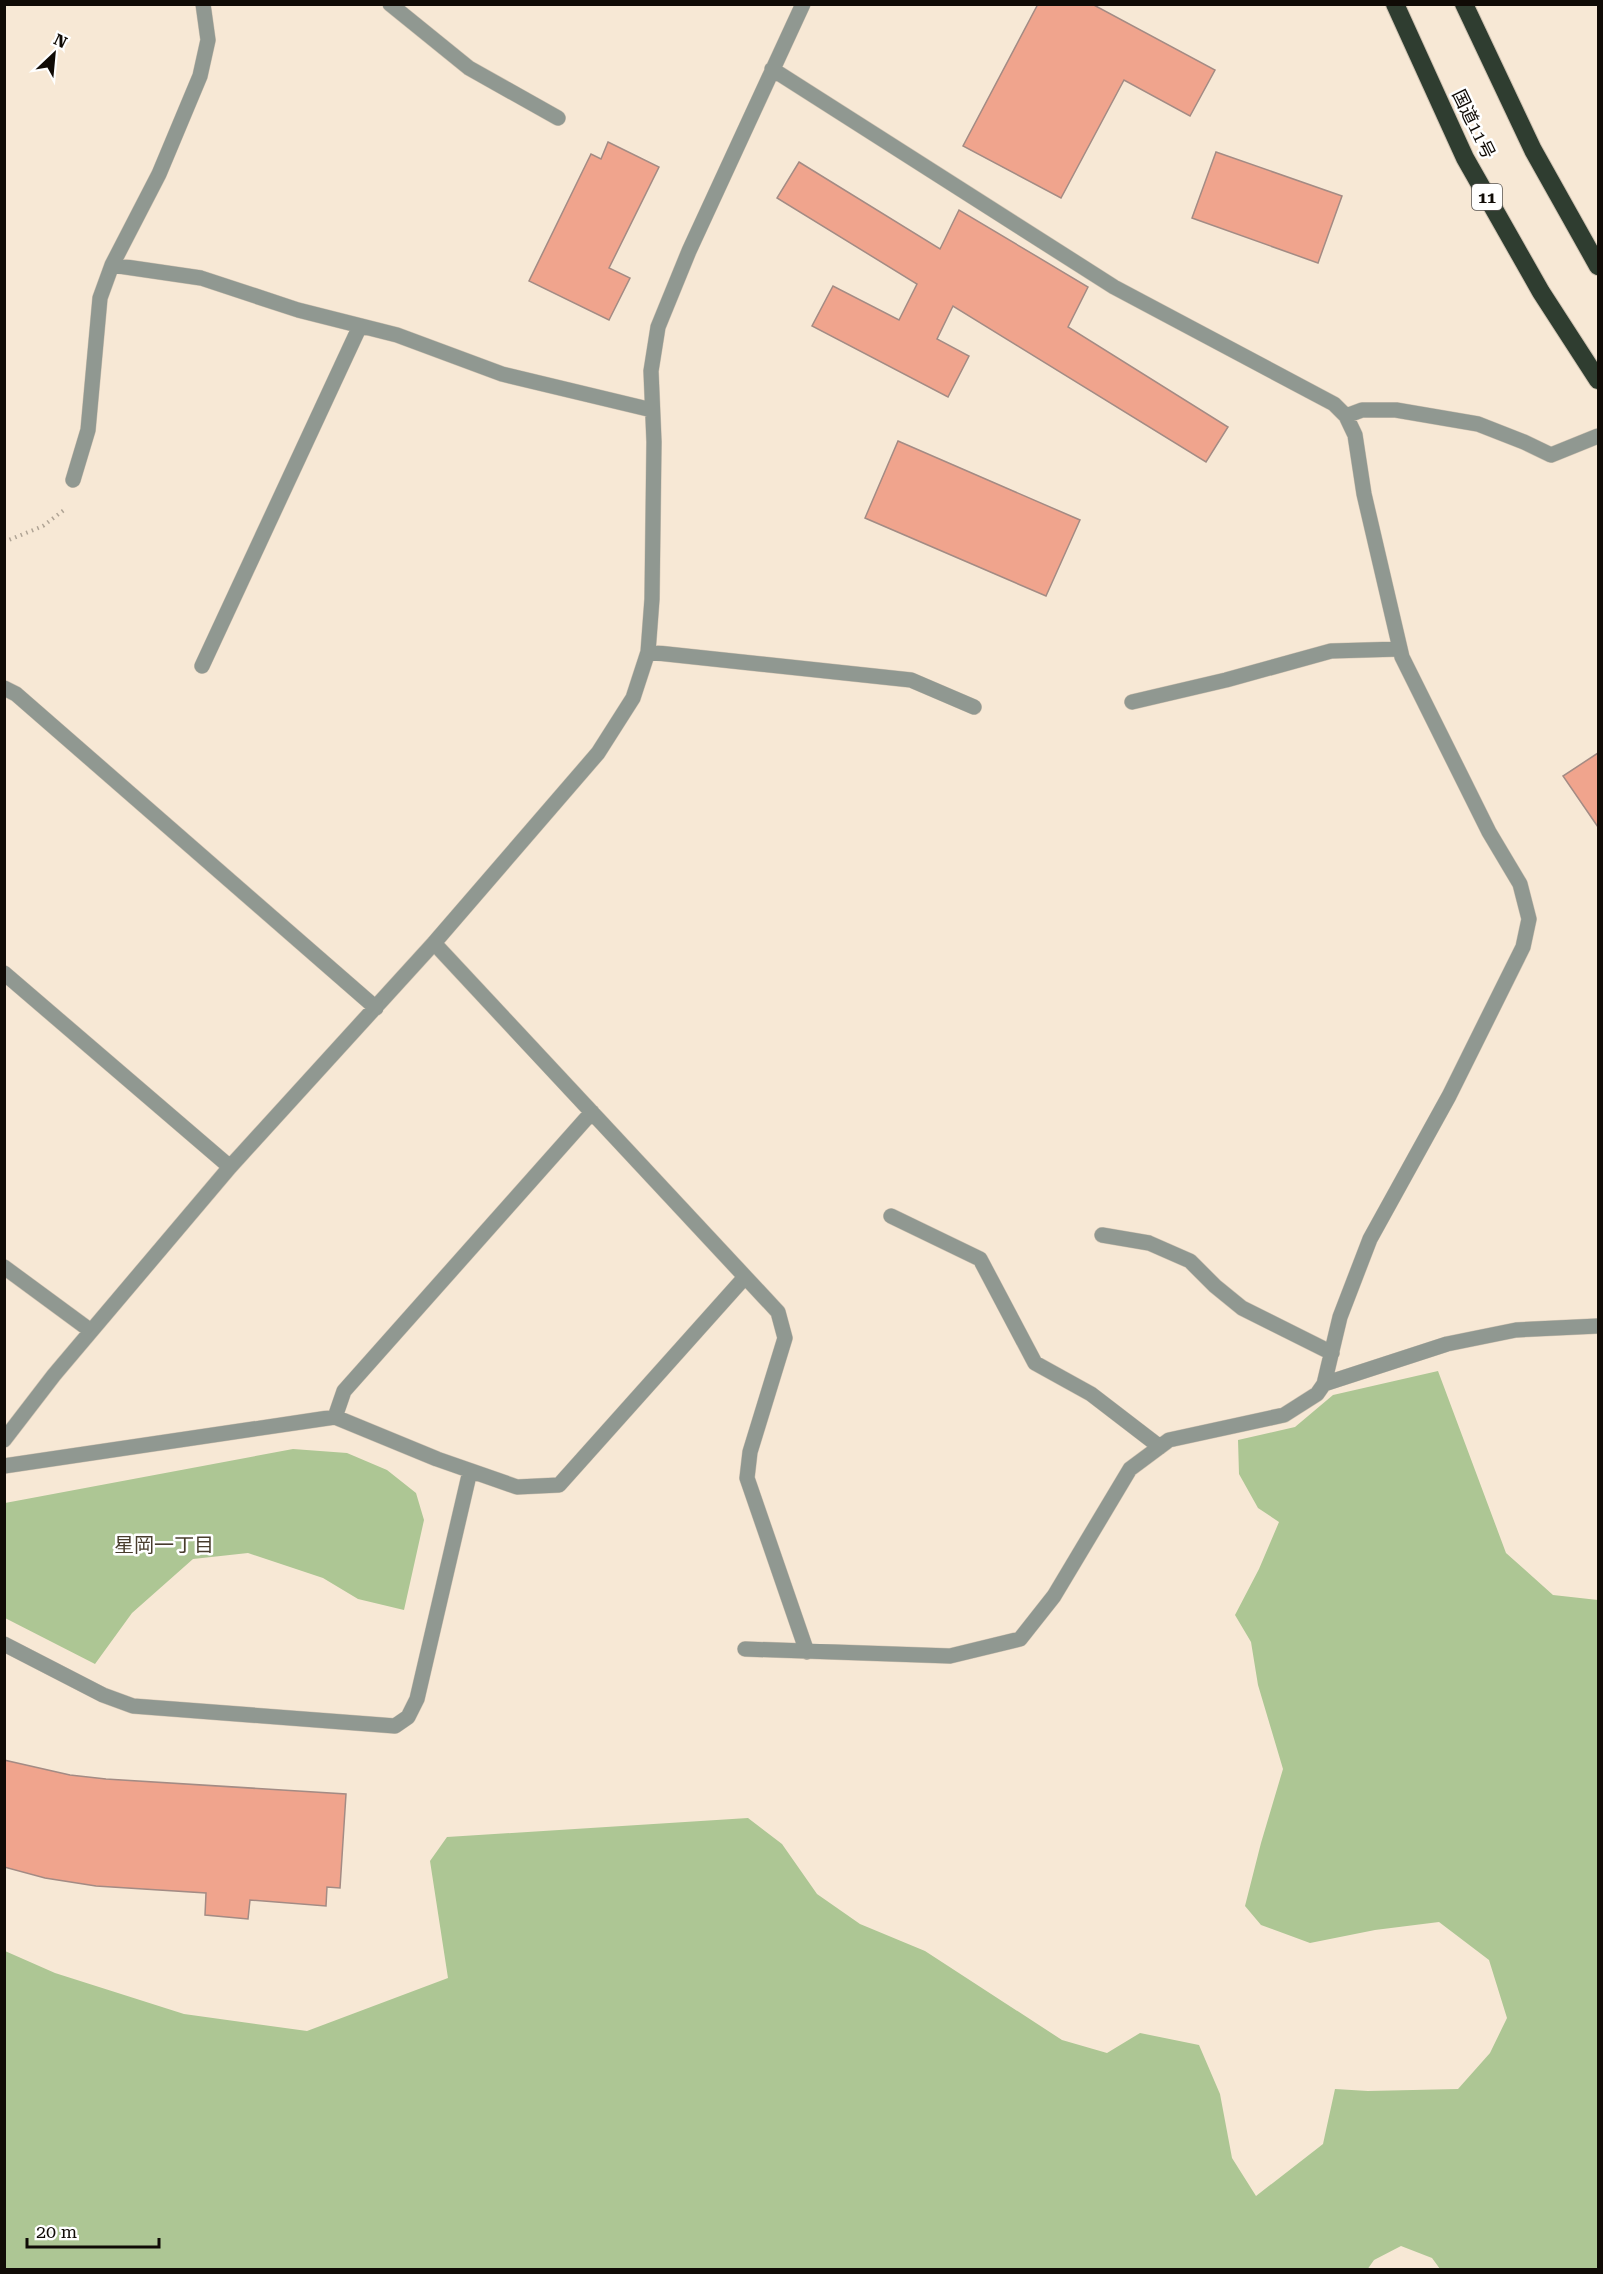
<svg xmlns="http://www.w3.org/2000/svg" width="1603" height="2274" viewBox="0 0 1603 2274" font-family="'Roboto Serif','Noto Sans JP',serif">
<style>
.green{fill:#adc694}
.building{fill:#f0a48d;stroke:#a38b84;stroke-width:1.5}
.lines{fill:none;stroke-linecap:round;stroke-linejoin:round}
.street-casing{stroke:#d2c5b4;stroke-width:16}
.highway-casing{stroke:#d2c5b4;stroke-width:20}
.path{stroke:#b0a495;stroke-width:4;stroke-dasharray:1.5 4.5;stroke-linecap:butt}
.street{stroke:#909891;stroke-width:15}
.highway{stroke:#2f3d30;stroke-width:18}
.labels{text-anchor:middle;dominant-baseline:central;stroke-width:5;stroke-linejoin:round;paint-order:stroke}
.shield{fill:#fff;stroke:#585451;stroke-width:1.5}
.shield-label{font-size:16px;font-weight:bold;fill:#100b06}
.street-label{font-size:18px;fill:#100b06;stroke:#fff}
.neighbourhood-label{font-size:20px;fill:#483d2d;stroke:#fff}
</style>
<rect width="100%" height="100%" fill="#f7e8d5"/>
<path class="green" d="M1438,1371L1506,1553L1553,1595L1598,1600V2269H1440L1432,2258L1401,2246L1374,2260L1367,2270L5,2269V1951L55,1973L184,2014L307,2031L448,1978L430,1861L447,1837L748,1818L782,1844L817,1894L860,1924L925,1951L1062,2040L1107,2053L1140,2033L1199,2045L1220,2094L1232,2158L1256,2196L1323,2144L1335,2089L1368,2091L1458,2089L1490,2053L1507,2018L1489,1960L1439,1922L1375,1930L1310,1943L1261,1925L1245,1906L1261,1843L1283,1769L1258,1685L1251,1642L1235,1615L1259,1569L1279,1522L1258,1508L1239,1474L1238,1440L1295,1427L1333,1395Z
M293,1449L347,1453L387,1470L416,1493L424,1520L404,1610L358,1599L323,1578L248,1553L193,1559L132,1613L95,1664L5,1618V1503Z"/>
<path class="building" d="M1038,4H1092L1215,70L1190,116L1124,80L1061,198L963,146Z
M608,142L659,167L609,268L630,278L609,320L529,281L591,154L601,159Z
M1216,152L1342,196L1318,263L1192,218Z
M799,162L940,249L959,210L1088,287L1068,327L1228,427L1206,462L953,306L937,339L969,356L948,397L812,326L833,286L899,320L917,284L777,198Z
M898,441L1080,520L1046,596L865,518Z
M1598,753V827L1563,776Z
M4,1760L70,1775L106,1779L346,1794L340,1888L327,1887L326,1906L250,1900L248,1919L205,1915L206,1893L96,1886L45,1878L4,1867Z"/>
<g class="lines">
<g class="street-casing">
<path id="street" d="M390,4L469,68L558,118
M112,265L201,278L298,310L397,335L502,374L652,410
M1346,416L1362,410H1396L1478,424L1524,442L1551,455L1598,436
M73,480L88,430L100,298L112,265L159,174L200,76L208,40L203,4
M648,652L911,680L974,707
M202,666L360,326
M4,688L16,694L376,1008
M1132,702L1226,680L1331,651L1400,649
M434,943L778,1312L785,1338L750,1452L747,1478L807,1652
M4,973L230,1167
M891,1216L980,1259L1035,1363L1091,1394L1160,1447
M1102,1235L1149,1243L1190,1261L1215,1286L1242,1308L1332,1353
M4,1267L91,1331
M1324,1384L1447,1344L1516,1330L1598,1326
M335,1417L344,1391L592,1112
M4,1440L54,1375L230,1167L434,943L598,753L633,698L648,652L652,599L654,442L651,371L658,327L689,251L803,4
M4,1466L335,1417L437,1459L517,1487L559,1485L745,1277
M4,1644L103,1695L133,1706L395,1726L408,1717L417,1699L470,1471
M745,1649L950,1656L1020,1639L1054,1596L1130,1469L1169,1440L1284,1415L1317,1394L1324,1384L1340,1317L1370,1239L1449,1096L1523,947L1529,919L1520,884L1489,832L1402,657L1364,494L1355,435L1346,416L1334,404L1114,287L772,69"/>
</g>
<g class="highway-casing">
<path id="highway" d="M1395,4L1465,158L1541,292L1598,380
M1464,4L1533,150L1598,266"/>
</g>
<path class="path" d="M4,542L43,526L64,510"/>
<use href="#street" class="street"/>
<use href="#highway" class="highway"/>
</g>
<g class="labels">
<rect class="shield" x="1472" y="184" width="30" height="26" rx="4.5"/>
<g class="shield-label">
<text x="1487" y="197">11</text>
</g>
<g class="street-label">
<text transform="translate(1474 124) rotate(64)">国道11号</text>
</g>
<g class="neighbourhood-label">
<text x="164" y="1545">星岡一丁目</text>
</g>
</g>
<rect width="1603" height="2274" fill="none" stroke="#100b06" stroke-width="12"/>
<g transform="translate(54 54) rotate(26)" stroke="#ffffff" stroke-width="4.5" paint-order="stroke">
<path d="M0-4.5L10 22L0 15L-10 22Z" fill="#100b06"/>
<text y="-9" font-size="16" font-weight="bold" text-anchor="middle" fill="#100b06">N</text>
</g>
<path d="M27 2238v9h132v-9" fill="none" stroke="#100b06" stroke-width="3"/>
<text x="36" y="2238" font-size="18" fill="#100b06" stroke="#ffffff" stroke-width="4.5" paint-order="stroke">20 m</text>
</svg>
